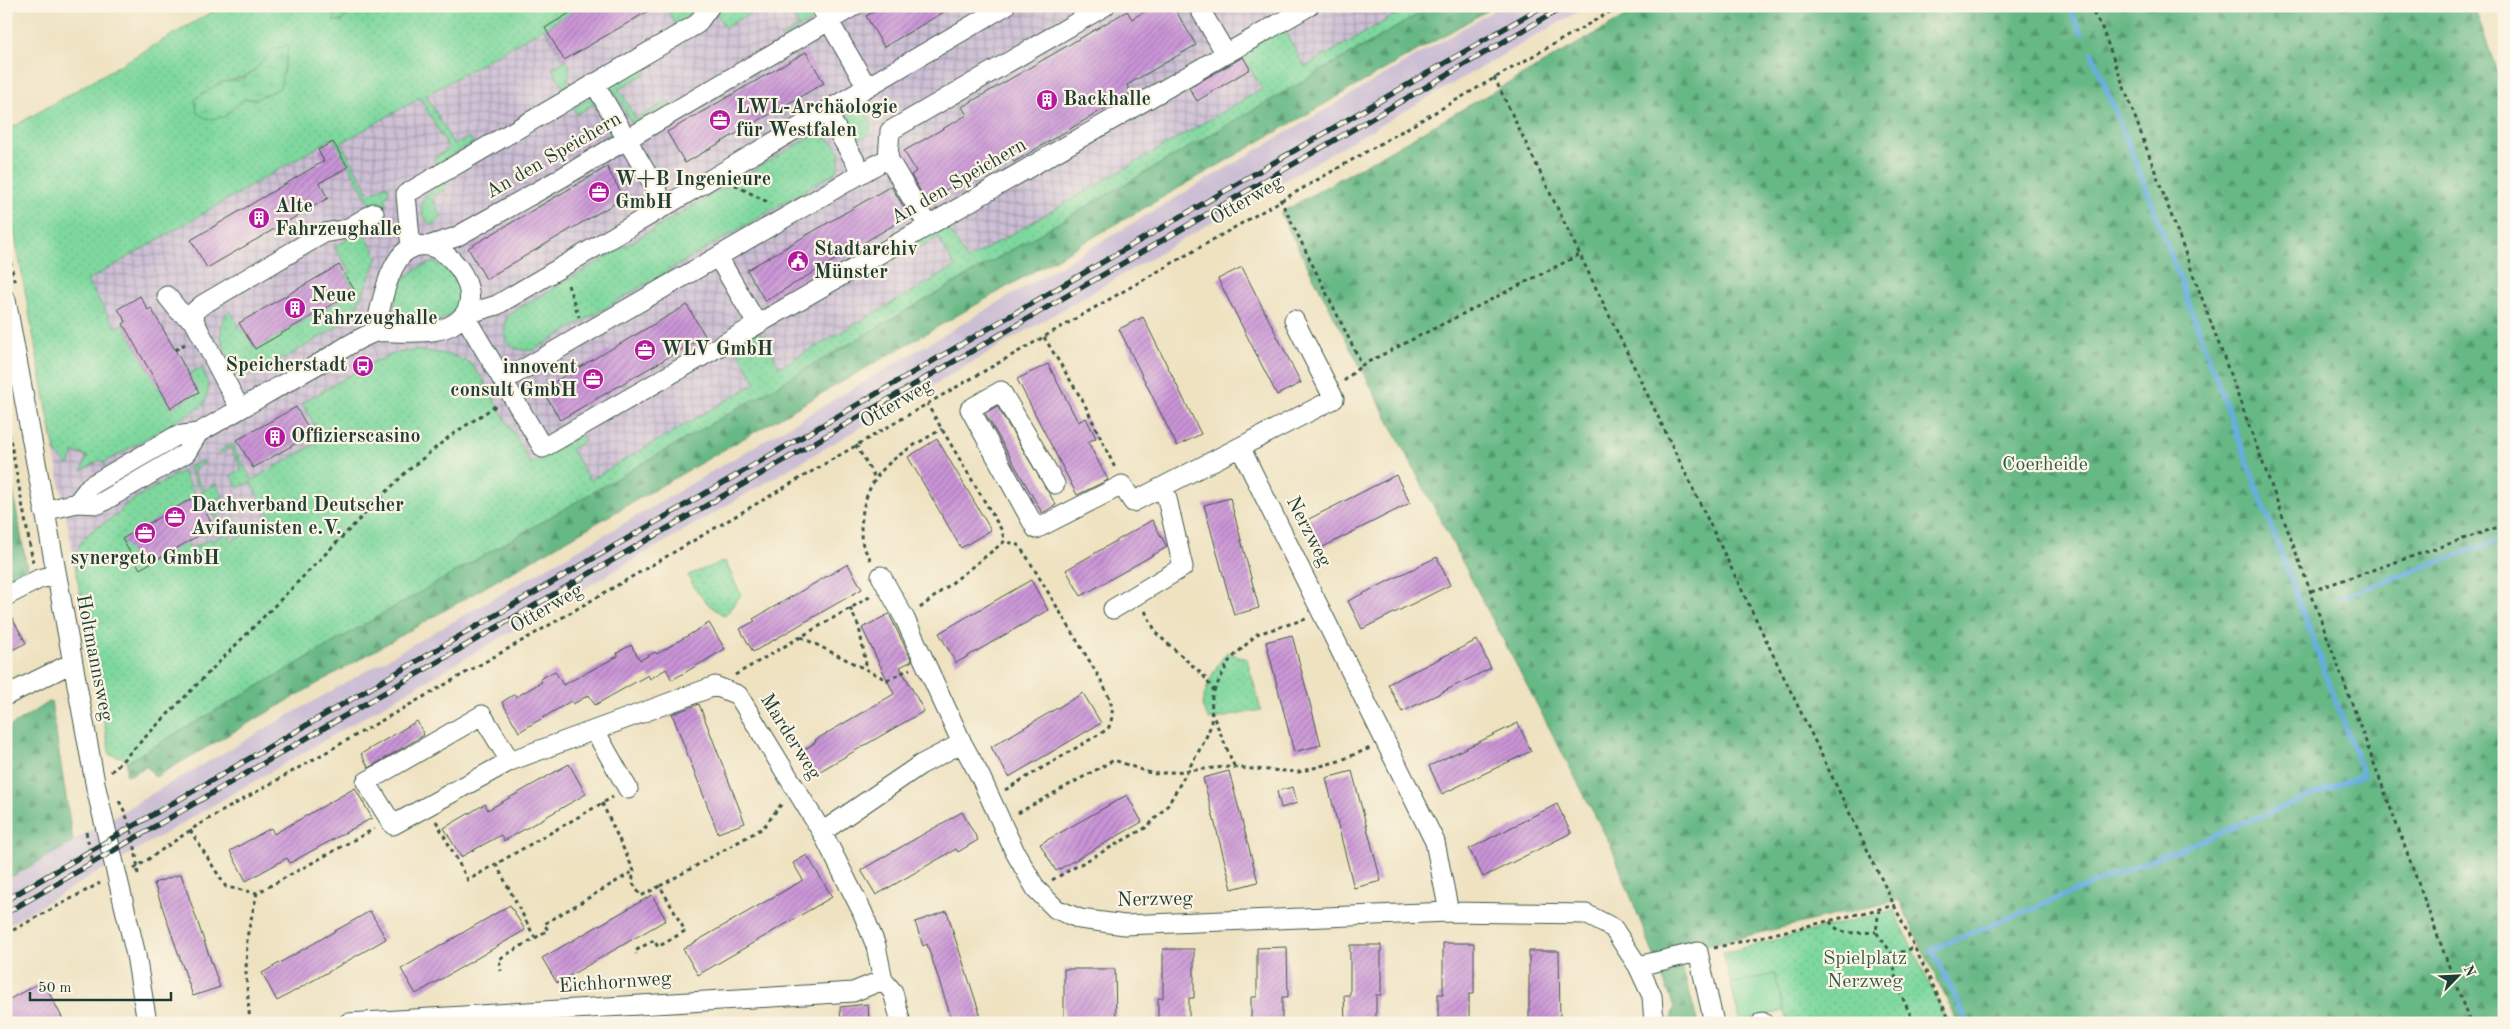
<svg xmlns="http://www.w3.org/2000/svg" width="2510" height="1029" viewBox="0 0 2510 1029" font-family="'Old Standard TT',serif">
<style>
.industrial{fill:url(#industrial-grid)}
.railway{fill:#ccbed4}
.grass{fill:url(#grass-dots);stroke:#4e8a69;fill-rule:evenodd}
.forest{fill:url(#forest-firs);stroke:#427a5c}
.wetland{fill:url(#wetland-marsh);stroke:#4e8a69}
.pitch{fill:#7ed89e;stroke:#4e8a69}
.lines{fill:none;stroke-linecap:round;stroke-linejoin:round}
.stream{stroke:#66aede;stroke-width:5.5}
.building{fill:url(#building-hatch)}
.minor-casing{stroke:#3e5649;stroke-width:21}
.path{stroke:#3e5649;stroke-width:3;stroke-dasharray:4 4;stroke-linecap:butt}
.minor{stroke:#fff;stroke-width:19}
.rail-casing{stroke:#1f3d34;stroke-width:5.5}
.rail{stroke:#fcf5e5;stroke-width:4;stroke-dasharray:11;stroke-linecap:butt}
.labels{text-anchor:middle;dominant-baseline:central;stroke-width:4.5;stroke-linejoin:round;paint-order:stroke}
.poi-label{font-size:20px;font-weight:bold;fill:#1f3d34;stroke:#fcf5e5;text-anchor:start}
.street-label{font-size:20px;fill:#1f3d34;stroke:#fcf5e5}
.park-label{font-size:20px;fill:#325c49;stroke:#fcf5e5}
</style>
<defs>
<pattern id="industrial-grid" width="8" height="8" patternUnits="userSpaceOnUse" patternTransform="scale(1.25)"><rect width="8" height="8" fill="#ccbed4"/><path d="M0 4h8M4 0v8" fill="none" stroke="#a59cad"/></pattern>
<pattern id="grass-dots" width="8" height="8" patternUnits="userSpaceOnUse" patternTransform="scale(1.25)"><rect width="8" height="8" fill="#7ed89e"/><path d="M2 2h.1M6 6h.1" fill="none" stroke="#6cba89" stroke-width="1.8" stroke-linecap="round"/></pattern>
<pattern id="forest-firs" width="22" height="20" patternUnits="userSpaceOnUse" patternTransform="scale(1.25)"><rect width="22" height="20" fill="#66b885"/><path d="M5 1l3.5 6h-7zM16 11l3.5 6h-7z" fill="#53976e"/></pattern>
<pattern id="wetland-marsh" width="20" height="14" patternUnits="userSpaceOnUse" patternTransform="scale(1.25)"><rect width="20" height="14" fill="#7ed89e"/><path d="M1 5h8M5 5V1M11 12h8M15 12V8" fill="none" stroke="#6cba89"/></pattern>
<pattern id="building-hatch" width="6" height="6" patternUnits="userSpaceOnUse" patternTransform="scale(1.25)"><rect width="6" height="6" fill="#ca94d7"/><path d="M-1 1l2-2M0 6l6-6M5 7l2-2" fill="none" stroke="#a37aaf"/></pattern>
</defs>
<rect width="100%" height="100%" fill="#fcf5e5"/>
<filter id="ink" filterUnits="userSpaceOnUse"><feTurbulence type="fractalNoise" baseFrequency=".02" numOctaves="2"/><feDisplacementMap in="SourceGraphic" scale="10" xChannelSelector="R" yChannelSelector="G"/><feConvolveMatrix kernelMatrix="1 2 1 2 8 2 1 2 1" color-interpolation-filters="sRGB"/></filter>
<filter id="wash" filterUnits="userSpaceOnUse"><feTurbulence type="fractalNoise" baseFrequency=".0096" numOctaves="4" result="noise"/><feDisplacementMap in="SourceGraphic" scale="20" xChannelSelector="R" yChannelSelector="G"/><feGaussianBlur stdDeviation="1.12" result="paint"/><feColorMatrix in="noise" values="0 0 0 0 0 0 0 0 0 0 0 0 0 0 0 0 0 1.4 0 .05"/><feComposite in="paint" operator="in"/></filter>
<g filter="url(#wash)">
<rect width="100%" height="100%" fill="#eee2c1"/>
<path class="industrial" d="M560,6H1451L126,774V762L122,757L110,755L29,314Z"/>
<path class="railway" d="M1501,6H1588L1293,175L6,926V881L148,796L618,527Z"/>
<path class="grass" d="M222,6H341L338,8L334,21H342L351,9L359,6H581L545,28L570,67L567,89L565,90L552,68L564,61L544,28L426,95L454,145L470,137L473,143L437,164L433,158L449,149L420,98L341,143L370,194L387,185L390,191L385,198L387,206L370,204L333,138L87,281L116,328L123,324L171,408L189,374L202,367L209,387L204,405L104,463L100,460L82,471L87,456L74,452L69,466L57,454L53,442L6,187V131ZM273,49L256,99H243L224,117L221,82C251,78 255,71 273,49Z
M665,6H696L689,17L676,25Z
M718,6H753L755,10L725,28L715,11Z
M788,6H810L817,18L781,39L780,37L799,26Z
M1411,6H1433L127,762L122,757L110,755L74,560L81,542L91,531L117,515L126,504L182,471L196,496L123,539L140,569L187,542L191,549L211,538L213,541L225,534L188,468L202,460L204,463L192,470L204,491L216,484L223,497L211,504L232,541L271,518L250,482L238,488L231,475L242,469L230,448L219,454L218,452L231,444L252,480L317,443L313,435L318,431L302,403L371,363L396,353L418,350L451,355L470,363L482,378L531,464L581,435L585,441L571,449L590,480L756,383L738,351L736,352L733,346L759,331L780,367L955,267L938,237L919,248L915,241L946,224L967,260L1262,89L1240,51L1295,20L1298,25L1285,32L1305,67Z
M645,66L648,72L619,89L636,119L668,101L670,104L633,125L611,86Z
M594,96L616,135L593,148L592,145L611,134L594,104L577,114L573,108Z
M843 125a14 14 0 1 1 28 0a14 14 0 1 1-28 0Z
M821,136C839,143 844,154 836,172L534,350C509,353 498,338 508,315L810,137Z
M444,183L446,189L431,197L442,217L431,226C411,205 424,193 444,183Z
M362,231L378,257L354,313L344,323L255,376C228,371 209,331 230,310L241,331L244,330L255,349L355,291L346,275L351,272L334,247Z
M433,262C449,267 466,286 458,304C451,321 421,330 405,321C385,309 399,283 412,272C419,267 426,265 433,262Z
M725,561L741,595L725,616C706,605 697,594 688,575Z
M1227,652L1247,659L1261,710L1209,720L1202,706C1206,686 1214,668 1227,652Z
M1894,910L1948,1023H1787L1784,1011L1740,1021L1723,953Z"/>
<path class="forest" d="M1433,6H1495L155,777L147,766L129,776L126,774L127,762Z
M1644,6H2474L2504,92V1023H1958L1899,900L1678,952L1698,1023H1670L1674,1007L1611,846L1280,213Z
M6,453L27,568L6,579Z
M51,701L73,842L6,880V729Z"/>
<path class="wetland" d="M341,6H359L351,9L342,21H333L338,8Z
M289,45L280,88L256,99H243L224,117L208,119L197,113L195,99L221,82L241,80L255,70L273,49Z"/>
<path class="pitch" d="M1775,974L1784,1011L1740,1021L1731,984Z"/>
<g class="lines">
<path class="stream" d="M2067,6L2082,33
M2339,598L2504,538
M1968,1023L1932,949L2363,775L2150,199L2092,53"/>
</g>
<g id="blocks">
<path class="building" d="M581,6H657L564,60L545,28Z
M884,6H954L884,47L866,16Z
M1154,6H1173L1196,45L1127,85L1131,93L1014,162L1009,154L926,201L911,175L916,171L904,151L967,115L962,107L1127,11L1132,19Z
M806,52L824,83L685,163L667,132Z
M1243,57L1250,69L1197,101L1189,88Z
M333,142L348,167L319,183L328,198L207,268L191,240L324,161L318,150Z
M607,167L624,198L486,279L468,248Z
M891,186L909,216L765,301L747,270Z
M339,265L355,291L255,349L239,323Z
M1242,267L1301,383L1277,395L1218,279Z
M140,296L148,310L151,308L199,392L171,408L123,324L126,322L118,309Z
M687,305L705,336L560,420L542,389Z
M1143,317L1201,434L1177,446L1119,329Z
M1048,364L1078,422L1086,418L1096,438L1088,442L1108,480L1077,495L1017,379Z
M997,406L1056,505L1042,513L985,413Z
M296,407L312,434L253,468L237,440Z
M937,439L991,530L961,548L908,457Z
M1396,475L1410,503L1321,548L1307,520Z
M196,496L214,527L140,569L122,539Z
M1230,498L1259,608L1234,615L1204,505Z
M1152,520L1167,547L1081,596L1066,570Z
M1437,557L1450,585L1362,629L1348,601Z
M848,564L862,589L753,652L740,629L755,621L753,619Z
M1031,580L1048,610L956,663L939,633Z
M6,607L26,643L6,653Z
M889,614L912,661L900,667L924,711L815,774L802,751L816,742L815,740L894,694L862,628Z
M709,623L725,649L672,680L666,669L650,679L648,675L595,705L589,695L573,704L571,701L519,732L502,702L515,694L516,697L542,682L540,679L555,671L563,685L618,656L617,653L631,645L640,660L655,652L657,654Z
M1292,635L1321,745L1294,752L1266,642Z
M1477,640L1491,668L1402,712L1388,684Z
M1083,693L1101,723L1009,777L991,747Z
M699,704L745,823L718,833L672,714Z
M417,721L424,735L369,768L361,754Z
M1518,723L1531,751L1442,794L1429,766Z
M569,764L586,794L504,841L501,835L461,857L444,828L485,804L488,810Z
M1229,771L1258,882L1232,889L1203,778Z
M1352,771L1381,881L1354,888L1326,778Z
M1293,787L1297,803L1281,808L1277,791Z
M355,788L372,818L290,863L287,858L246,881L230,851L271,828L274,834Z
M1127,795L1142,822L1056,871L1040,844Z
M1557,804L1571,833L1483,877L1469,849Z
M962,812L978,840L958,852L956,849L876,895L861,870Z
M807,855L832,897L698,975L683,949L803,880L793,863Z
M181,874L220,987L193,996L154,883Z
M652,895L666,920L557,983L542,958Z
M510,905L525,930L416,994L401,969Z
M370,911L386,939L277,1001L262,973Z
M947,911L954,935L983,1023H953L927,944L923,946L915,922Z
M1443,943H1474V994H1469V1023H1438V994H1443Z
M1350,945H1381V995H1376V1023H1345L1344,995H1350Z
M1287,947L1288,997H1282V1023H1251V997H1257V948Z
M1163,949H1194V998H1189V1023H1158V998H1163Z
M1529,951H1559L1560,1023H1529Z
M1064,969H1115L1116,1019H1064Z
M43,981L65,1023H6V1001Z
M868,1004L869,1023H841L840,1007Z"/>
</g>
</g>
<g filter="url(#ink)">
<use href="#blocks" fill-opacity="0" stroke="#3e5649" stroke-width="1"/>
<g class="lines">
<g class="minor-casing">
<path id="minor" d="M820,6L867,87
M1005,6L497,305L464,315L543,448L1309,6
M1198,6L1226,54
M594,83L665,205
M826,111L862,173
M888,158L928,226
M428,246L456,237L556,181L854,6
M411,249L406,194L697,24L710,6
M718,257L757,324
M167,296L179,311L194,321
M6,300L96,788L136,955L147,1023
M503,381L888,158L890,131L1105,6
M240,409L194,321L195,311L202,305L324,233L347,229L374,213
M1240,447L1334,399L1294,320
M1055,484L1001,391L970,409L1036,529L1122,485L1133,502L1240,447L1435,842L1449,912L1586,914L1613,928L1638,966L1652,996L1654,1023
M77,503L90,486L176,436L198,433C239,410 279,386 320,363C337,353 355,339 373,333C378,331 386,332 392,332C415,332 446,336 463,316C489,286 431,219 400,257C385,277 381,309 374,332
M44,511L77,503L99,504L186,453L198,433
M881,576L905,619L962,743L980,776L1015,852L1036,889L1056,909L1080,919L1125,925L1449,912
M6,596L39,579L56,575
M1113,609L1183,567L1164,486
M7,695L72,663
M595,731L628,789
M510,761L482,715L366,782L393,825L510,761L715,686L738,695L822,832L862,911L876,946L883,980L893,992L901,1023
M822,832L920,765L962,743
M1638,966L1698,952L1714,1023
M1762,1022L1763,1023
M348,1023L853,992L883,980"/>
</g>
<path class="path" d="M2089,6L2102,28L2470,1023
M1494,77L1951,1023
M735,185L771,204
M1280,199L1362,365L1581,254
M6,238L15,285
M568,285L579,317
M1044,337L1084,403L1115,468
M175,350L185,344
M1344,381L1362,365
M6,417L33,562
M856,445L875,478
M871,560C860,543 860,537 862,517C868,467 903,452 942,429
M2311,591L2504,525
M850,608L859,627L867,670
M920,608L1005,541L1001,529L927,404
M1145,611L1157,634L1203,675L1214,691
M801,637L887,680L910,669
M735,675L873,595
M1211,711L1235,768
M111,772L405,473L450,436L497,405
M1005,790L1108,729C1117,710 1110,700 1102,682L1027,557L1018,545L1005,541
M119,801C132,823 137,852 138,877
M602,803L634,871L632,882L641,896L660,886L685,931L658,947L654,940L635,951L636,954
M1018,813L1114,760L1153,774L1225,767L1299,772L1339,761L1370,748
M436,821L468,880L613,797
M190,830L226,887L257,893
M86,832L93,863
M496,864L535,938L499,959L501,971
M134,869L198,825L534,634L927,404L1620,6
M1052,880L1147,827L1168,805L1205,740L1211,725L1212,695L1229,661L1257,634L1306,619
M660,886L763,828L783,802
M1879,909L1876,932L1893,955L1896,983L1914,1023
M1830,921C1838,937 1860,932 1876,932
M6,934L100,883
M535,938L548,930L544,924L634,871
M1714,948L1896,905
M1893,955L1916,947
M250,1023L246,973L247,937L257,893L374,829"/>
<use href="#minor" class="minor"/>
<g class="rail-casing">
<path id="rail" d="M6,900L1543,6
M6,913L1565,6"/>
</g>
<use href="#rail" class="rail"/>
</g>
</g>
<defs>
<g id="building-disc" transform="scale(1.125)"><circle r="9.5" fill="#b5179e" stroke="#fcf5e5"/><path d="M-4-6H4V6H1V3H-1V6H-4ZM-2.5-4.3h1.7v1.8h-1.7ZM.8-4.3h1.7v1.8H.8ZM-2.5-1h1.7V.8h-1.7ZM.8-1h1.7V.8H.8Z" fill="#fff"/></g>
<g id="office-disc" transform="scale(1.125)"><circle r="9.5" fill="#b5179e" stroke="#fcf5e5"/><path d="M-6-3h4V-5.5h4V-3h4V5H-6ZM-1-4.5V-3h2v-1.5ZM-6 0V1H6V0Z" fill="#fff"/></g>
<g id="civic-disc" transform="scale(1.125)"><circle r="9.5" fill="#b5179e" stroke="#fcf5e5"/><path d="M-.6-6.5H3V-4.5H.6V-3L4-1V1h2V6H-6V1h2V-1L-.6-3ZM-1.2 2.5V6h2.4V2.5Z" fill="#fff"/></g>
<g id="bus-disc" transform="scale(1.125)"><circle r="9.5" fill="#b5179e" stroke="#fcf5e5"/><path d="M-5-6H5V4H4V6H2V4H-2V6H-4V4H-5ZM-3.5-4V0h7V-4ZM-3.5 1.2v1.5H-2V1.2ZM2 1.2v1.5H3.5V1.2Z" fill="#fff"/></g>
</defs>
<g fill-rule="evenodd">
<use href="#building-disc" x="1047" y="100"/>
<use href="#office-disc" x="720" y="120"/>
<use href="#office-disc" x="599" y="192"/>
<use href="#building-disc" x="259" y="218"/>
<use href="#civic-disc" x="798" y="261"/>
<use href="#building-disc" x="295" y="308"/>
<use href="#office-disc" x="645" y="350"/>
<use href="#bus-disc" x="363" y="366"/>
<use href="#office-disc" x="593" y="379"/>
<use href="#building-disc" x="275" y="437"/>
<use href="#office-disc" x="175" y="517"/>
<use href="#office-disc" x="145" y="533"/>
</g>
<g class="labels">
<g class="poi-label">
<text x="1063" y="100">Backhalle</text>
<text x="736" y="108">LWL-Archäologie<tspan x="736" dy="23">für Westfalen</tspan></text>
<text x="615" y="180">W+B Ingenieure<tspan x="615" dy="23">GmbH</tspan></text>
<text x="275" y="207">Alte<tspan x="275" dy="23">Fahrzeughalle</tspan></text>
<text x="814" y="250">Stadtarchiv<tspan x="814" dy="23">Münster</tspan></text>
<text x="311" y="296">Neue<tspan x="311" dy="23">Fahrzeughalle</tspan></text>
<text x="661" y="350">WLV GmbH</text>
<text x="347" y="366" text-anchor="end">Speicherstadt</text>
<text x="577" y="368" text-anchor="end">innovent<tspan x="577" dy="23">consult GmbH</tspan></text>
<text x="291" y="437">Offizierscasino</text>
<text x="191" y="506">Dachverband Deutscher<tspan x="191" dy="23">Avifaunisten e.V.</tspan></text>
<text x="145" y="559" text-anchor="middle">synergeto GmbH</text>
</g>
<g class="street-label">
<text transform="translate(554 156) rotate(-30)">An den Speichern</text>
<text transform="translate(959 182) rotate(-30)">An den Speichern</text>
<text transform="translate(1247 201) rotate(-30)">Otterweg</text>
<text transform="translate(897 404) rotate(-30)">Otterweg</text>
<text transform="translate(1308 532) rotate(63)">Nerzweg</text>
<text transform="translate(547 609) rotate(-30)">Otterweg</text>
<text transform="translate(94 658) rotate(79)">Holtmannsweg</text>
<text transform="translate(790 737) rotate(58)">Marderweg</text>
<text transform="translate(1155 900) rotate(-1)">Nerzweg</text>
<text transform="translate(615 983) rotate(-4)">Eichhornweg</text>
</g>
<g class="park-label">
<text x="2045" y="465">Coerheide</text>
<text x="1865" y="959">Spielplatz<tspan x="1865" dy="23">Nerzweg</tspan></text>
</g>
</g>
<rect width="2510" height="1029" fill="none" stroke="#fcf5e5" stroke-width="25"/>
<g transform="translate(2458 976) rotate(66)" stroke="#fcf5e5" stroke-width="4" paint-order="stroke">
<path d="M0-4L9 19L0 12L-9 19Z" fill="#1f3d34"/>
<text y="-8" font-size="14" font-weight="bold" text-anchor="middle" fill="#1f3d34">N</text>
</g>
<path d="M30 992v8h141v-8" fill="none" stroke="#1f3d34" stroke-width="2.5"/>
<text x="38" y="992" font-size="15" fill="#1f3d34" stroke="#fcf5e5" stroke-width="4" paint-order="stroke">50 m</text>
</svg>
